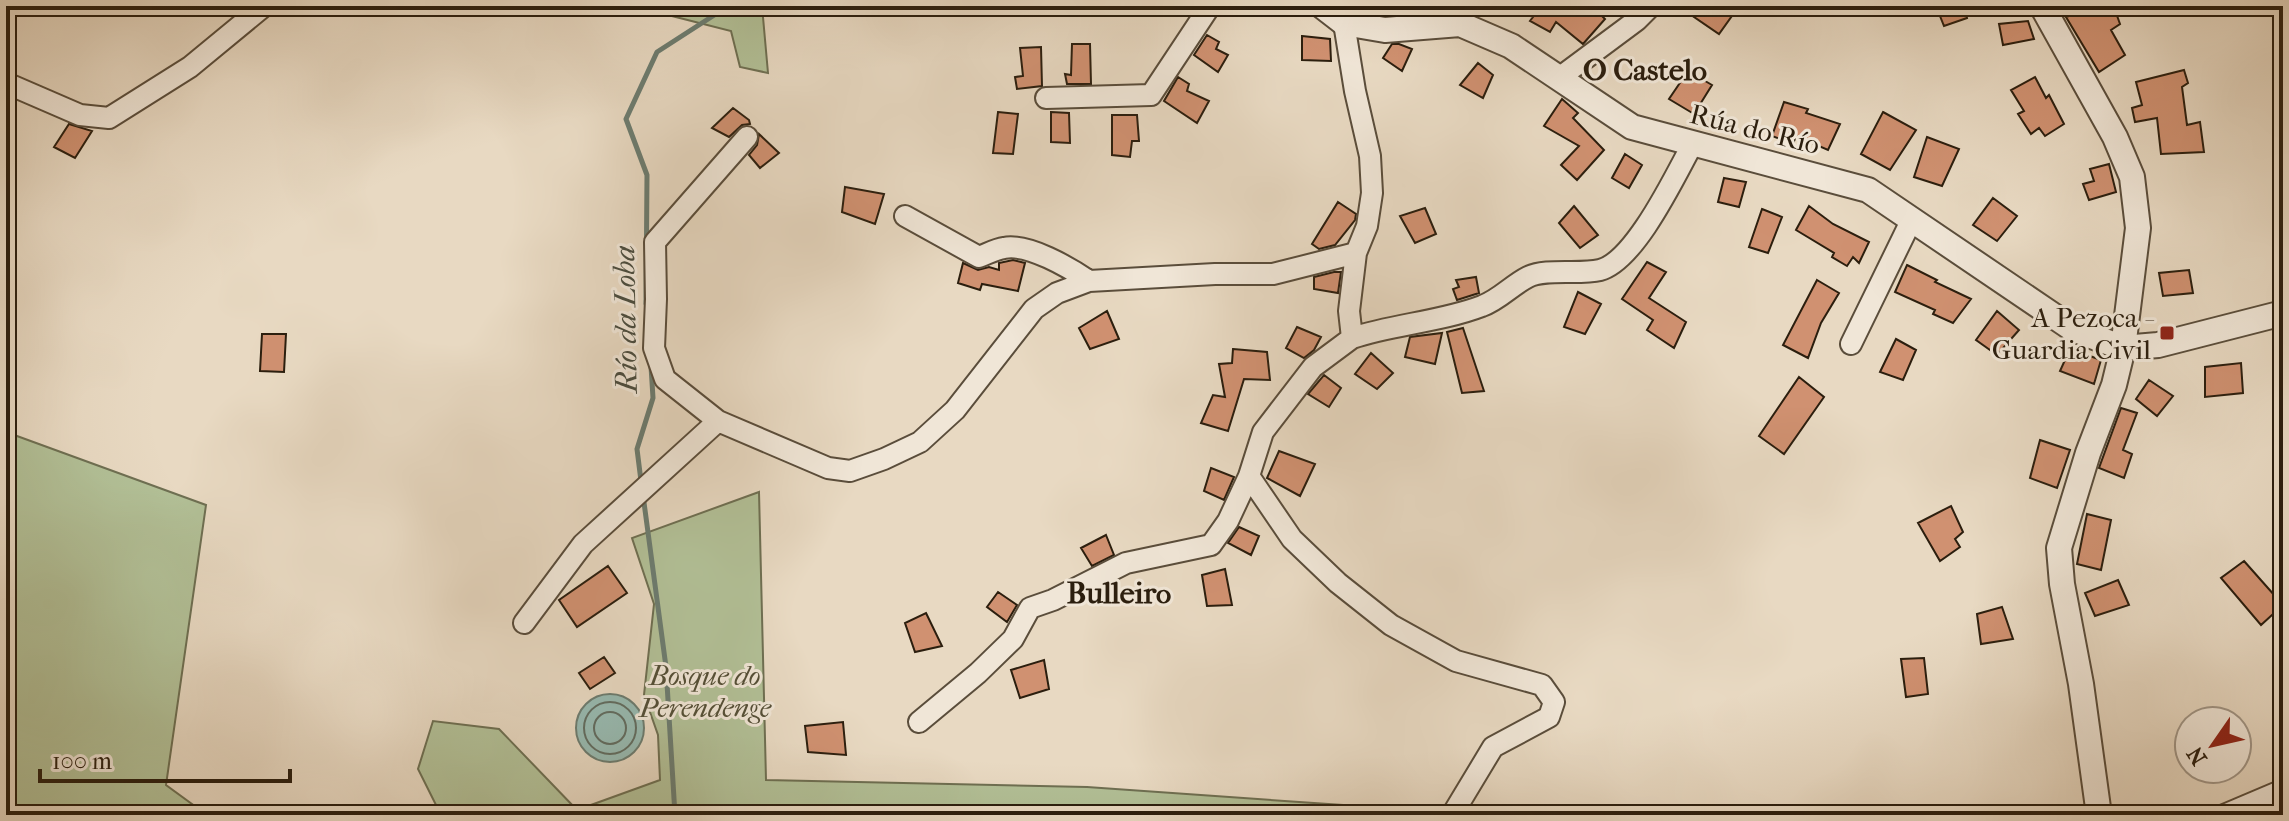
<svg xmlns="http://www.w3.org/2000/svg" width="2289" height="821" viewBox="0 0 2289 821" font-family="'IM FELL French Canon',serif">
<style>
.green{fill:#b2c097;stroke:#6e6f52;stroke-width:2}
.water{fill:#97bab1;stroke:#6c7c70;stroke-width:2}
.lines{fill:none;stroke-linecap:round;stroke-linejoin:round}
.shore{stroke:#616c60;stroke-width:2}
.stream{stroke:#6c7c70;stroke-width:5}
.building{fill:#d09171;stroke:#2b1e0e;stroke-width:2}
.minor-casing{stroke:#5a4d3b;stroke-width:24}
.tertiary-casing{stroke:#5a4d3b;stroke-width:28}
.minor{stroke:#f0e6d7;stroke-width:20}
.tertiary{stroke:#f0e6d7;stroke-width:24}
.poi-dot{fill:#8f2418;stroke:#f0e6d7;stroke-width:3}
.labels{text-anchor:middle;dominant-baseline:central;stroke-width:6;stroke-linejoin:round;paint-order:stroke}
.street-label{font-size:28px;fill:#2b1e0e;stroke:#f0e6d7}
.poi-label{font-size:28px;fill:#2b1e0e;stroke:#f0e6d7;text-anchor:end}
.park-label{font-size:28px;font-style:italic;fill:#544f37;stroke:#f0e6d7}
.neighbourhood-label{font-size:30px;font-weight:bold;fill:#2b1e0e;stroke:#f0e6d7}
.water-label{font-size:30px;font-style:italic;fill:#4b4d3f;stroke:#f0e6d7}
</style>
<rect width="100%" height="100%" fill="#e8d9c2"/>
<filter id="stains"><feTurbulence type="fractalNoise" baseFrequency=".0025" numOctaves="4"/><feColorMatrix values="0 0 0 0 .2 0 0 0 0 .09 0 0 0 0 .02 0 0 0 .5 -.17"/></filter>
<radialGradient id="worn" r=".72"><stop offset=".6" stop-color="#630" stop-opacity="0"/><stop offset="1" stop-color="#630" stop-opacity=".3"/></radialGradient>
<path class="green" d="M672,6H762L768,73L740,67L731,31L668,15Z
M6,432L206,505L166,785L207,815H6Z
M759,492L766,780L1087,787L1357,806V815H441L418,769L433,721L499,729L577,810L660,780L658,735L644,695L654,604L632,538Z"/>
<path class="water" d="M576 728a34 34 0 1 1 68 0a34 34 0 1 1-68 0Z"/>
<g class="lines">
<path class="shore" d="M584 728a26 26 0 1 1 52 0a26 26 0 1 1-52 0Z
M594 728a16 16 0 1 1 32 0a16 16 0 1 1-32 0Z"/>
<path class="stream" d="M646,304L647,175L626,119L657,52L719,12L721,6
M641,481L637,449L653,398L651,366
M643,495L666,667L675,815"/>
</g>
<path class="building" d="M1508,6H1592L1605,19L1583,44L1556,22L1550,32L1530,21L1533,17Z
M1678,6H1722L1734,13L1719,34Z
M1936,6H1964L1967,18L1944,26Z
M2086,10H2115L2120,24L2111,30L2125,55L2099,72L2066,17Z
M2028,21L2034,39L2003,45L1999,24Z
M1207,35L1219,42L1216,49L1228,55L1218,72L1194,55Z
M1302,36L1330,39L1331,61L1302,60Z
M1072,44H1090L1091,84H1067L1065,74L1071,75Z
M1392,44H1399L1412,49L1402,71L1383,58Z
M1041,47L1042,86L1017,89L1015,77L1023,76L1020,48Z
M1478,63L1493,75L1483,98L1460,85Z
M2184,70L2188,83L2182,87L2187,125L2200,122L2204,152L2161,154L2157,118L2135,122L2132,108L2142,105L2136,82Z
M1688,71L1712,85L1694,114L1669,99Z
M1178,77L1189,84L1187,91L1209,101L1197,123L1164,101Z
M2035,77L2046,98L2049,95L2064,124L2045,136L2039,128L2031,134L2018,114L2024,111L2011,90Z
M1562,99L1578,113L1573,118L1604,150L1577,180L1561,165L1579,146L1544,126Z
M1784,102L1808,109L1806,113L1840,124L1828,150L1796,136L1793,144L1772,136Z
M733,108L749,120L750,124L742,125L729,137L712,128Z
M998,112L1018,114L1013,154L993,153Z
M1051,112L1069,113L1070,143L1051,142Z
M1883,112L1916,130L1890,170L1861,154Z
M1112,115H1137L1139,141H1132L1130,157L1112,155Z
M69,124L92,131L75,158L54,147Z
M759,134L779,153L760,168L749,155L757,145Z
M1927,137L1959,149L1942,186L1914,177Z
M1625,154L1642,165L1629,188L1612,178Z
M2109,164L2116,192L2089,200L2083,184L2094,181L2090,169Z
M1724,178L1746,182L1739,207L1718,202Z
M845,187L884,194L875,224L842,212Z
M1993,198L2017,216L1997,241L1973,225Z
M1338,202L1356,214L1355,220L1335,245L1319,249L1312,244Z
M1574,206L1598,235L1580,248L1559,223Z
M1809,206L1833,224L1869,242L1859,263L1853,257L1847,266L1832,257L1834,253L1796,230Z
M1425,208L1436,234L1415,243L1400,216Z
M1762,209L1782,217L1768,253L1749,247Z
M1013,260L1025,263L1018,291L982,284L980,290L958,283L963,263L978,270L989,267L999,270V263Z
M1647,262L1666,272L1649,298L1686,322L1674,348L1647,330L1653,320L1622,299Z
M1907,265L1937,280L1935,282L1971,299L1953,323L1933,314L1935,310L1895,292Z
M2189,270L2193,293L2163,296L2159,273Z
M1334,272H1341L1338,293L1314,289V277Z
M1476,277L1479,293L1457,300L1453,289L1459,287L1456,280Z
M1817,280L1839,293L1821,323L1808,358L1783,345Z
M1578,292L1601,304L1585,334L1564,327Z
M1107,311L1119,339L1090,349L1079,328Z
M1997,311L2019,330L1997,355L1976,340Z
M1297,327L1321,337L1314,350L1304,358L1286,348Z
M1463,328L1484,391L1462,393L1447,332Z
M1442,333L1435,364L1405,357L1410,337Z
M262,334H286L284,372L260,371Z
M1896,339L1916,350L1903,380L1880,372Z
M1233,349L1267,352L1270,380L1244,379L1228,431L1201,423L1213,395L1225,397L1219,364L1232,363Z
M2070,349L2101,360L2094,384L2060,371Z
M1371,353L1393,373L1377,389L1355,374Z
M2241,363L2243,393L2205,397V367Z
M1324,375L1341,388L1329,407L1308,394Z
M1799,377L1824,397L1784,454L1759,436Z
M2149,380L2173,396L2157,416L2136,399Z
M2121,408L2137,413L2123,450L2132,454L2124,478L2099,468Z
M2040,440L2070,450L2057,488L2030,478Z
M1279,451L1315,464L1300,496L1267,478Z
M1211,468L1234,477L1224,500L1204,491Z
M1951,506L1963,532L1955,539L1960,547L1940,561L1918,523Z
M2087,514L2111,520L2101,570L2077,564Z
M1239,527L1259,536L1251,555L1228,543Z
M1106,535L1114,555L1092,566L1081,548Z
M2244,561L2283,605L2261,625L2221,578Z
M608,566L627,593L577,627L559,600Z
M1225,569L1232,605L1207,606L1202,575Z
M2118,580L2129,605L2095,616L2085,593Z
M998,592L1017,605L1007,622L987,607Z
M2002,607L2013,639L1981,644L1977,614Z
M926,613L942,646L915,652L905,623Z
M604,657L615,673L590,689L579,673Z
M1924,658L1928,694L1906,697L1901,659Z
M1044,660L1049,689L1020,698L1011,670Z
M843,722L846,755L808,752L805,726Z"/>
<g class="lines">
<g class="minor-casing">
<path id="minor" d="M1344,23L1355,91L1370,156L1372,193L1367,226L1356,253L1349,311L1352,338C1394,324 1440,322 1482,306C1499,300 1512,285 1528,277C1546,268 1579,275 1600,270C1635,261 1675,176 1692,145
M1559,78L1637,20L1651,6
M6,83L80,115L109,118L190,67L264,6
M1046,98L1151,95L1210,6
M747,137L655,242L656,299L654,348L665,379L718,421L828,468L850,471L884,459L920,442L955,410L1034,309L1057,293L1089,281L1215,274H1273L1356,253
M905,216L979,257C987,254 996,249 1004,248C1028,243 1070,268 1089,281
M1851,344L1912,219
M1249,476L1292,539L1338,583L1391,625L1456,661L1542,685L1554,702L1549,717L1493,747L1452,815
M524,623L583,544L718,421
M919,722L978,673L1013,639L1030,608L1053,600L1126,563L1211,545L1228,521L1249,476L1263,432L1313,367L1352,338
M2224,815L2283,790"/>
</g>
<g class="tertiary-casing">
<path id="tertiary" d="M1322,6L1344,23L1385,30L1460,24L1511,46L1632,127L1868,190L2073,329L2123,348L2158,345L2283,313
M2042,6L2115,137L2132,177L2138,228L2123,348L2114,385L2088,453L2059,548L2062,584L2081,684L2099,815"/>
</g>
<use href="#minor" class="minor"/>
<use href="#tertiary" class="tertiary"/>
</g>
<rect class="poi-dot" x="2159" y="325" width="16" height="16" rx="4"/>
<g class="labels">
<g class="street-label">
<text transform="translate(1755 129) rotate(14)">Rúa do Río</text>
</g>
<g class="poi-label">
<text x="2151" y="317">A Pezoca -<tspan x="2151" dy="32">Guardia Civil</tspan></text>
</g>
<g class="park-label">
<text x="705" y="675">Bosque do<tspan x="705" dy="32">Perendenge</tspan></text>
</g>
<g class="neighbourhood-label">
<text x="1645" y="70">O Castelo</text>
<text x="1119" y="593">Bulleiro</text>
</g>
<g class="water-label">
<text transform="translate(626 319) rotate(-91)">Río da Loba</text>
</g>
</g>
<rect width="2289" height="821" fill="none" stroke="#e8d9c2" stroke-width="32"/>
<rect x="8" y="8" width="2273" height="805" fill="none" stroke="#2b1e0e" stroke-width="4"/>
<rect x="16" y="16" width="2257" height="789" fill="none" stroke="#2b1e0e" stroke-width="2"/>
<g transform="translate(2213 745) rotate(236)"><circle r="38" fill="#f0e6d7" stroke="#a19687" stroke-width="2"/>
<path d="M0-6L14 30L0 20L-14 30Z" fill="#8f2418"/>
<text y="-12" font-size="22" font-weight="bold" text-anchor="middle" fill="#2b1e0e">N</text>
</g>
<path d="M40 769v12h250v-12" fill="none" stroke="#2b1e0e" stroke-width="4"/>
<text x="52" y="769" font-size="24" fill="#2b1e0e" stroke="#f0e6d7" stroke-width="6" paint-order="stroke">100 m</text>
<rect width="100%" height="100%" filter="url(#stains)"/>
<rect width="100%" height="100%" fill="url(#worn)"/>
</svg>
